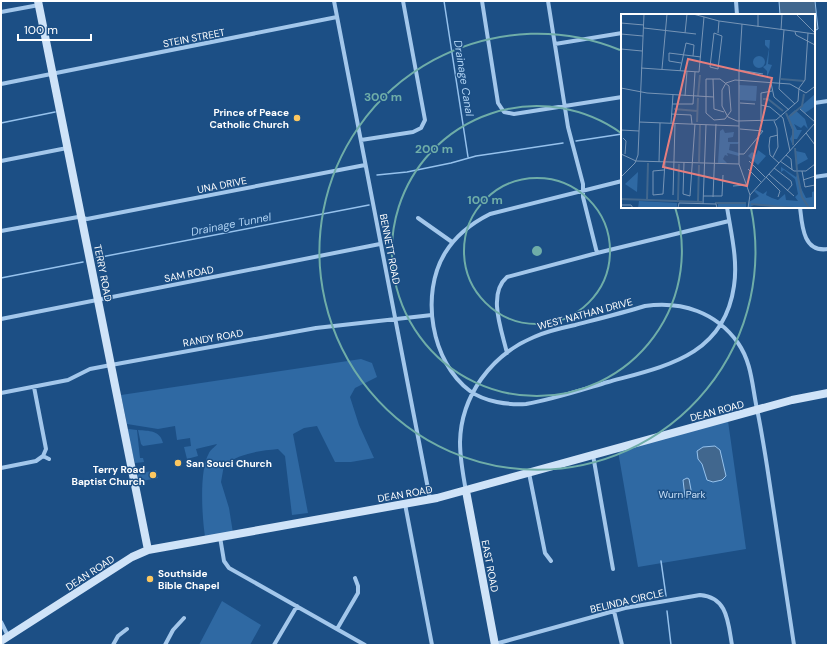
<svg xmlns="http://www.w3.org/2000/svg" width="829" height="646" viewBox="0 0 829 646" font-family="'DM Sans',sans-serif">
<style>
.green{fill:#2f69a3}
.water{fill:#41678e;stroke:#96c2ed}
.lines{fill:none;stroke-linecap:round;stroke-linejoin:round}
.stream{stroke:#96c2ed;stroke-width:1.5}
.street{stroke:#a3c7eb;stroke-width:4}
.secondary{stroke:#cfe3f8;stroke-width:8}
.ring{fill:none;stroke:#6fada8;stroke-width:2}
.poi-dot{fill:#fcc760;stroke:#1c4f85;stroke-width:1.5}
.labels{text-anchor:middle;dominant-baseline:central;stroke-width:3;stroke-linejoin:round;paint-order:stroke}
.street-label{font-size:10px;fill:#fff;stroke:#1c4f85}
.poi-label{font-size:10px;font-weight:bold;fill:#fff;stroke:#1c4f85;text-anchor:end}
.park-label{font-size:10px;fill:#c8e0f8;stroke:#1c4f85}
.water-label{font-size:11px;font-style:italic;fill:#aed1f2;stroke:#1c4f85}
.inset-river{fill:none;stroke:#41678e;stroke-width:2}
.inset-road{fill:none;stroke:#7795b6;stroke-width:1}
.view{fill:#e67e7e;fill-opacity:0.15;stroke:#e67e7e;stroke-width:2}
.inset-edge{fill:none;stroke:#fff;stroke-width:2}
.centre{fill:#6fada8;stroke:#1c4f85;stroke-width:2}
.ring-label{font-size:12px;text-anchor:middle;font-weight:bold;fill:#6fada8;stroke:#1c4f85;stroke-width:3;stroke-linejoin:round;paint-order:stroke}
</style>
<rect width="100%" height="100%" fill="#1c4f85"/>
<path class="green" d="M361,359L372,363L377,377L355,388L350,397L359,425L374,458L351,462H335L317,426L304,428L293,434L308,513L292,515L285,456L278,449C258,451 241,453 224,465L221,482L229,508L233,533L205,536C202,517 199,470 209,453C210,450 215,447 217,444L196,449L198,456L187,459L184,447L191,446L190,438L177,440L175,426L158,429L127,424L121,395Z
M728,421L746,549L638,567L618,451Z
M129,429L137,430L140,458H143L144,462L135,463L127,430Z
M138,430C149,431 160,430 163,443L143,446L141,444Z
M141,469L142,473L156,470L158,478L142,481L143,487L140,486L137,483L136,470Z
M222,601L261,625L250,645H199Z"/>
<path class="water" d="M779,1H815L818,29L814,31V15H780Z
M715,446L720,450L726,476L722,480L713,482L707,480L702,464L698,459L697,451L703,447Z
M687,478L689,479L692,495L685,497L683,480Z"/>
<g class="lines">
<path class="stream" d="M444,1L468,157
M1,123L55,112
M576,141L622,134
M377,175L407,172L451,163L476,156L563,143
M96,258L369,205
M1,278L83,262
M661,561L666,596
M667,611L671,645"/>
<path class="street" d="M334,1L430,499
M482,1L498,103L504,112L514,114L622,97
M548,1L568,127L583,184V197L597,253
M736,1L737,15
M1,12L39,5
M555,44L622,33
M1,84L337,17
M814,103L828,101
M361,140L413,132L421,128L425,120L403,1
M1,161L67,148
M814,177L828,175
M622,181L490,214C472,223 456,235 445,253C420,294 431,362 470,391C485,402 508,405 526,404C554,399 581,390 608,382C666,366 724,356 734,286C738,260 731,233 727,207
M800,207C802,225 803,253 828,249
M418,218L452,242
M1,231L78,217L87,219L365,165
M1,319L380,244
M507,353C502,331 487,294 507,277L597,253L729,221
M34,387L46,449L43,456
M1,393L68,380L90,369L111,365L316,328L432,315
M593,455L613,569
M43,456L49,459
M1,468L36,461L43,456
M529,473L545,553L551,561
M466,491C463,475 460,459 460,442C461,396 491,355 534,337C547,331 561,328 575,325C598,319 622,313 645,306C682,301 716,312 738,343C752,363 752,386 757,409C761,428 764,447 767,466C776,526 785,585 794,645
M405,504L432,645
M220,537L224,561L229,568L365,645
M614,611L622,645
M1,622L8,636
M337,629L358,593V586L355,578
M495,644L625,608L700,595C728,597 728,623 732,645
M113,645L118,636L127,629
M165,645L173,630L184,618
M274,645L297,606"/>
<path class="secondary" d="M38,1L148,550
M466,491L495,645
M1,641L132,557L148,550L437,498L792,400L828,393"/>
</g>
<g class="ring">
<circle cx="537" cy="251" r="73"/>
<path d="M675 207A145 145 0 1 1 621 133"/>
<path d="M751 208A218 218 0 1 1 620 50"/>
</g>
<g class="poi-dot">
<circle cx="297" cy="118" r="4"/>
<circle cx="178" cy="463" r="4"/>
<circle cx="153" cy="475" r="4"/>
<circle cx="150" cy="579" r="4"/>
</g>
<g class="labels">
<g class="street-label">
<text transform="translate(194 38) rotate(-11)">STEIN STREET</text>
<text transform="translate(222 185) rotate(-11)">UNA DRIVE</text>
<text transform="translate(390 249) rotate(79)">BENNETT ROAD</text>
<text transform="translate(103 273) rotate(79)">TERRY ROAD</text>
<text transform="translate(189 274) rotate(-11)">SAM ROAD</text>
<text transform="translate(585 314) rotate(-15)">WEST NATHAN DRIVE</text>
<text transform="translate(213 338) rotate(-10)">RANDY ROAD</text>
<text transform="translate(717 411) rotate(-15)">DEAN ROAD</text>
<text transform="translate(405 494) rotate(-10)">DEAN ROAD</text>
<text transform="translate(490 566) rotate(79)">EAST ROAD</text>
<text transform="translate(90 573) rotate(-33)">DEAN ROAD</text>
<text transform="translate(627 601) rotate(-13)">BELINDA CIRCLE</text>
</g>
<g class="poi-label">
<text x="289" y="112">Prince of Peace<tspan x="289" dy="12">Catholic Church</tspan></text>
<text x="186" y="463" text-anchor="start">San Souci Church</text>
<text x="145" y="469">Terry Road<tspan x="145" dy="12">Baptist Church</tspan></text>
<text x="158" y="573" text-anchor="start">Southside<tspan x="158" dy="12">Bible Chapel</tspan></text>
</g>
<g class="park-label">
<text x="682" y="494">Wurn Park</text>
</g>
<g class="water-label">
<text transform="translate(464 78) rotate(81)">Drainage Canal</text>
<text transform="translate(231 224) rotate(-11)">Drainage Tunnel</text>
</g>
</g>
<g transform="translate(621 14)">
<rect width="194" height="194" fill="#1c4f85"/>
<path d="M144,26H149L147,50L151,51L146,63V57L142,53L145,51L148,35L144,31ZM132 48a6 6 0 1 1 12 0a6 6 0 1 1-12 0ZM118,71L136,72L135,87L119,86ZM194,80L193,93L184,99L178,94ZM174,96L184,105L187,115L183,111L180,114L173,110L176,116H181L176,125H172V132L169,125L172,118L166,103ZM102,115L104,119L113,118L112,123L107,124V128H118L117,130H109L108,136L118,139V142L106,139L107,142L104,141L102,145L106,149H97L99,117ZM137,136L145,142L137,151L127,142L131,138L135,141ZM175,137L184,139L187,145L176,151ZM160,153L175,163L177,158L178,170L185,184L191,183V178L194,177V194L133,191L127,194L128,188L138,182L133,177L135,176L142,180L146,177L145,181L151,184L157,186L164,180L165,186L177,187L174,183L177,180L174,165L163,156L160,158ZM17,158L16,178L4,170ZM18,187L56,189V194H17ZM97,189H125V194H97Z" fill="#2f69a3"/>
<path class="inset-river" d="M160,65L183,67M77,82L79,61M142,85H147L162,97M53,95L76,97M165,99L172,115V131M169,102L181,92L183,80M76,108L77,84M174,134L176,156M78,148L79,111M176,158L181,183L188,194M0,185L81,188M26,186L27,149M57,186L58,150M77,187L78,151M94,189H125M130,190L171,194"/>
<path class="inset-road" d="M72,0L98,7L194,20M175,0L194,19M0,9L23,11M121,10L118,58V150L129,181L127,194M137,13V0M23,14L75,20M160,16L161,0M163,16L158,75L174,90M174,18L175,21L194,31M64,19L66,0M93,19L101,22L97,55L89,53ZM97,19L98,7M0,20L22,22M0,35L21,37M60,49L48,47V39L80,43M20,54L78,58L83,3M41,55L46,0M118,56L142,60M59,57L65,29L73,31L72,42M85,65H99L108,72L110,97L104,105L93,106L85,99ZM92,65L93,95L103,98M105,69L101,76V92L107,103L116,107L155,106L177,87L178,74L184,66L187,19M105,69L114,66L169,70L185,79L193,73M150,69L153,83L168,96M0,74L26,79L93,83M64,82L66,57M119,89L134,90M51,90H72L74,58M140,91L149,93L162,104L169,137M179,95L194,108M50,100L70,101L71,110M18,108L118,112M140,108V79L151,77M50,109L52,81M119,115L142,117M0,116L18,117M185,119L194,131M157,121L149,123L148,132L149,141L158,149M2,124L5,127L4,140M0,140L15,147L118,150M118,140H123L142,117M165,141L170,145L171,156M152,143L157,133L156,114L153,107M128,147L144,163M159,147L173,157H185L194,150M38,148L39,109M63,148L62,180L69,182L74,110M153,154L170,167L171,171L166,177M127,155L140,168M43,156L32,157V181L42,180L44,148M181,157L184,173L194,171M148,160L173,182M0,163L14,149L17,141L23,0M145,163L159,177L157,183M182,166L194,162M112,172L125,171M52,181L54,109M129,181L194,109M82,182H101M101,182L102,161M92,183L95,110M82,190L85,111M0,191H10L12,194M57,194L58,189L95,190L96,194"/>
<path class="view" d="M67,45L151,64L126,172L42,153Z"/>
<rect width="194" height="194" class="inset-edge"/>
</g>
<circle cx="537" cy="251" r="6" class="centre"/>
<g class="ring-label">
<text x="383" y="101">300 m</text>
<text x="434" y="153">200 m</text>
<text x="485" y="204">100 m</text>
</g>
<rect width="829" height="646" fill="none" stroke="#ffffff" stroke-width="4"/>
<path d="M18 34v6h73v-6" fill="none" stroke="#ffffff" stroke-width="2"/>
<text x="24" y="34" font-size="12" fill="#ffffff" stroke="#1c4f85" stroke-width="3" paint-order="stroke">100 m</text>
</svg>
